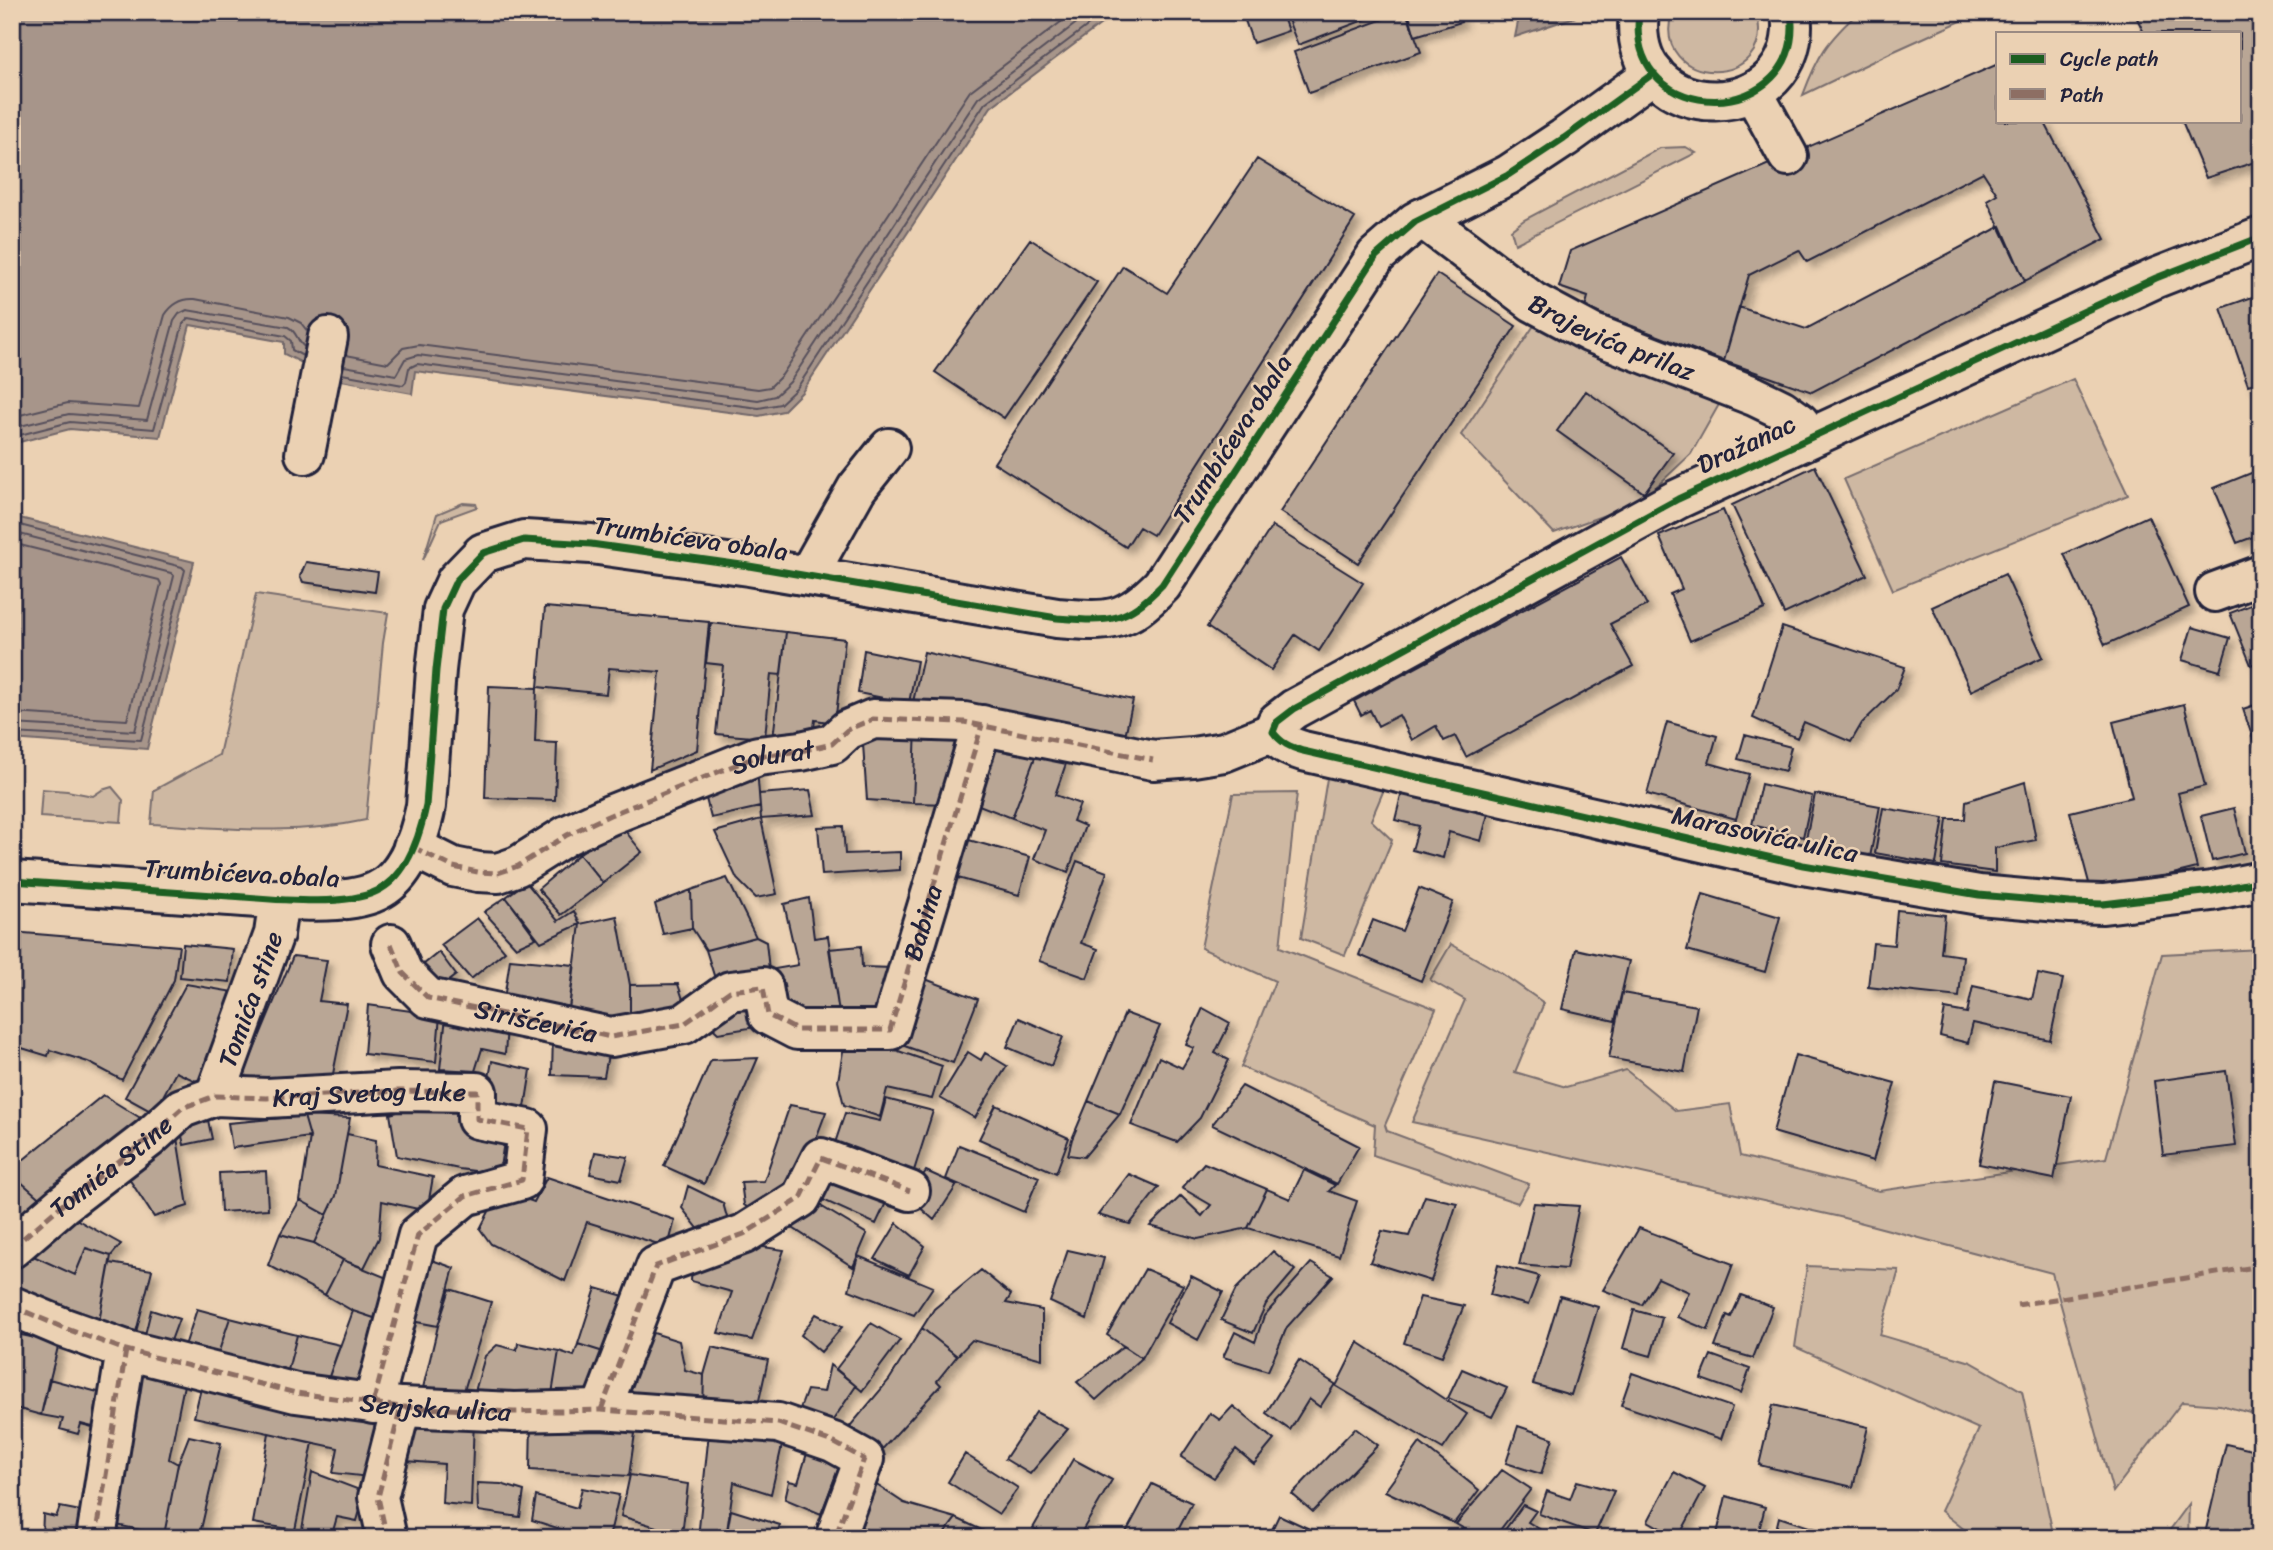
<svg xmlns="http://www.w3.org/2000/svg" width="2273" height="1550" viewBox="0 0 2273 1550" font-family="Sriracha,sans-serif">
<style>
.green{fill:#ceb8a2;stroke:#786d6e;stroke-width:2}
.water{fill:#a7958a;stroke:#72676a;stroke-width:2}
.pier{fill:#ebd1b3}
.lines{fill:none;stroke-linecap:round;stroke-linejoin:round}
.shore{stroke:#57505b;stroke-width:2}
.building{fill:#b9a695;stroke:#22223b;stroke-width:2;filter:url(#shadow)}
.minor-casing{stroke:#22223b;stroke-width:44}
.minor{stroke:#ebd1b3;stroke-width:38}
.quiet{stroke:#8d6e63;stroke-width:5;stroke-dasharray:10 5;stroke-linecap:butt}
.cycleway-casing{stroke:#ebd1b3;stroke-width:11}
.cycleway{stroke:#1b5e20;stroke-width:7}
.labels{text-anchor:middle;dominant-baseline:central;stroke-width:5;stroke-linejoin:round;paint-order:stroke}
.street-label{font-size:26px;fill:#22223b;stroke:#ebd1b3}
</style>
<defs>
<filter id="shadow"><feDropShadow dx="6" dy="6" stdDeviation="3.5" flood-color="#0004"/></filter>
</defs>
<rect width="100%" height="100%" fill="#ebd1b3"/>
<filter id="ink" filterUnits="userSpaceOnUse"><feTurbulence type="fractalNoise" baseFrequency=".0143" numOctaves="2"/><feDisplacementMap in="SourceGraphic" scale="14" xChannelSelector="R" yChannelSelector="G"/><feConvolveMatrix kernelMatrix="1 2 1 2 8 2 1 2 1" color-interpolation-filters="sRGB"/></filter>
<g filter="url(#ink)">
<path class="green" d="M1672,12H1756C1780,91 1649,91 1672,12Z
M1859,12H1981L1890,53L1803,95C1818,55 1827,41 1859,12Z
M1686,147L1696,153L1515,244L1511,230L1524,220L1660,148Z
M1535,324L1721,401L1691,454L1639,503L1554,533L1461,435Z
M2073,379L2128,495L1893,590L1844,479Z
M463,503L476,504L477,507L441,520L423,560L437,514Z
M256,594L388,613L383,643L366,820C293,836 224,828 151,824L154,790L219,755Z
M1328,772L1388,780L1371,820L1392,840L1345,955L1301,938Z
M112,787L123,800L121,822L40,817L42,789L67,791L93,796L102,790Z
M1297,793L1280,947L1436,1009L1385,1125L1387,1131L1529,1184L1518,1203L1373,1155L1375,1125L1241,1067L1275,981L1201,948L1233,794Z
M1451,944L1501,973L1544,1003L1515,1072L1566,1087L1626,1070L1676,1111L1730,1104L1740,1156L1879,1191L2106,1158L2162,954L2261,949V1401L2255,1414L2220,1405L2182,1402L2113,1492L2052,1273L1840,1217L1412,1122L1465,1000L1430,980Z
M1807,1266L1899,1270L1880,1335L1971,1362L2022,1391L2054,1538H1975L1941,1511L1979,1429L1795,1347Z
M2189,1504L2188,1538H2164Z"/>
<path class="water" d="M12,12H1117L991,107L802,392L783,411L759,416L415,371L412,394L336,380L284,354V342L190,325L160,437L70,429L12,444Z
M1520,12H1574L1575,17L1515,37Z
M12,516L194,562L147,749L12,739Z"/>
<path class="pier" d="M336,380L412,394L411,397L339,384L331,420Z"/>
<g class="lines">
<path class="shore" d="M346,355L388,363L403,348L419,345L758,389L770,387L782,375L970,91L1074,12
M344,366L396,375L405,359L418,355L758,400L775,396L790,382L978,98L1091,12
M342,374L403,385L406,382L409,368L417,364L759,408L780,404L797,388L985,103L1106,12
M12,417L68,403L139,408L165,315C172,304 181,298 195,299L289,317L301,323L308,332
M12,428L69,414L147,420L174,321L179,314L187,310L288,327C298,332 297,343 305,347
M12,437L70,422L154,429L183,324L189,318L285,336L291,341L292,350L303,356
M12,523L182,567L185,570L141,740L12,733
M12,532L171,573L174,576L135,731L12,724
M12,543L159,580L161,584L127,720L12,713"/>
</g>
<path class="building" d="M1242,12H1281L1288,31L1253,43Z
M1285,12H1385L1298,45Z
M1402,12H1406L1421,52L1309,93L1294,52Z
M1408,12H1458L1461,22L1415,36Z
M2134,12H2261V160L2206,178L2182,121H2240V33H2144Z
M1998,64V121H2044L2105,239L2025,281L1987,200L1997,194L1983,172L1807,262L1799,250L1749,275L1724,361L1585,308L1588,297L1559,287L1570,251Z
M1257,159L1355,218L1153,535L1139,527L1126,547L994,463L1123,266L1167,293Z
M2001,226L2025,281L1812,392L1724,361L1739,307L1806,329Z
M1030,239L1097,282L1004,418L935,372Z
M1437,274L1516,326L1358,563L1280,512Z
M2261,294V381L2248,385L2221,308Z
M1586,391L1673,453L1644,493L1557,431Z
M1815,466L1867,575L1784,614L1732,505Z
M2261,469V534L2237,543L2214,488Z
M1723,510L1765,609L1690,641L1670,594L1682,589L1659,536Z
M2148,516L2189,607L2105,645L2064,554Z
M1272,526L1363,583L1319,651L1295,635L1271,670L1207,627Z
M1621,557L1647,605L1610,624L1633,666L1466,757L1455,736L1444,741L1436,726L1412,740L1399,715L1378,726L1370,710L1361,715L1354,701Z
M306,562L378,572L375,592L303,582L300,576Z
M2005,574L2043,657L1971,691L1932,607Z
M2261,601V661L2251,665L2230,613Z
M545,607L709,622L697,750L650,770L660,672L609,668L606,694L538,687Z
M711,623L786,632L781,675L771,674L765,738L716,734L723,665L706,663Z
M1782,627L1905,667L1896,690L1862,723L1851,742L1804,722L1797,738L1753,718Z
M2192,627L2230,638L2220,671L2182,660Z
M786,632L845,639L835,723L815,720L812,743L773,738Z
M864,650L917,661L909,703L858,693Z
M924,652L1133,700L1122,749L913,702Z
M489,686L537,688L535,742L557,743L555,800L485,798Z
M2261,703V763L2243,709Z
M2184,704L2205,786L2178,793L2197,868L2092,894L2070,812L2132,797L2113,722Z
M1667,722L1717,736L1709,763L1749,774L1736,819L1647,794Z
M916,728L960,729L951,804L913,803Z
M916,728L913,803L867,800L862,730Z
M990,733L1039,747L1012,818L966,800Z
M1745,735L1791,747L1785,771L1738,759Z
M1039,747L1068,758L1055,795L1080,804L1073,821L1085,826L1068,872L1034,859L1045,830L1012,818Z
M757,768L760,807L711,818L703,787Z
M2025,782L2036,840L1995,848V872L1942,865L1947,819H1965L1966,801Z
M1761,784L1812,796L1803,837L1752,825Z
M1403,788L1489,810L1481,841L1449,832L1443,858L1412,850L1419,826L1395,820Z
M810,790L815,815L761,819L759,794Z
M1815,794L1880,806L1870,857L1805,844Z
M1883,808L1944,818L1936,864L1875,853Z
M2234,808L2245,853L2212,861L2201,816Z
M761,819L777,894L756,898L737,879L715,832Z
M618,822L642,852L603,883L579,854Z
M843,826L845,854L900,852V870L822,875L818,827Z
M958,837L1030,857L1019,895L947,875Z
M579,854L603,883L561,915L538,889Z
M1077,861L1107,872L1081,943L1098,949L1087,978L1039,961Z
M727,878L756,937L706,950L692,928L691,890Z
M526,882L558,921L574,911L580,924L541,942L506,897Z
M1419,888L1453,902L1421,981L1359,955L1373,920L1402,931Z
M691,890L692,928L663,934L655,904Z
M1703,894L1780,917L1765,972L1687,950Z
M506,897L536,938L516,947L484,912Z
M809,898L814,938L828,936L839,1013L774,1010L769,970L798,965L784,904Z
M1897,910L1945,915L1941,953L1963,956L1959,997L1868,987L1873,943L1894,945Z
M617,916L630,985V1023L568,1017L580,924Z
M477,918L505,951L471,979L441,945Z
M12,932L179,946L174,980L122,1080L88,1062L50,1050L48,1056L12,1045Z
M756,937L766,942L769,970L717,985L706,950Z
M183,944L233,949L230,982L180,977Z
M861,946L862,967L894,968L878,1021L839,1013L829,949Z
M1576,949L1629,961L1615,1021L1562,1009Z
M439,952L456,975L435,991L418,969Z
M293,956L327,960L319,1001L347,1004L330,1089L237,1090Z
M510,959L574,965L568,1017L503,1006Z
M912,974L978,999L953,1063L893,1042Z
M2038,974L2063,979L2050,1040L1973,1023L1968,1043L1940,1036L1945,1009L1967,1013L1973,986L2032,999Z
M186,984L239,993L198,1082L176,1072L154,1113L125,1097Z
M678,984L688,1015L630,1023V985Z
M1622,993L1697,1006L1684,1072L1609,1058Z
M754,994L756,1027L718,1033L702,1018Z
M368,1005L440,1015L436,1062L364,1054Z
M1203,1008L1230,1023L1215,1053L1229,1060L1200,1118L1177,1142L1131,1125L1159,1057L1182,1068L1194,1048L1186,1045Z
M1125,1013L1160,1026L1120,1114L1088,1101Z
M446,1017L507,1026L505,1054L482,1049L475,1071L440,1069Z
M1019,1018L1063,1037L1051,1066L1007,1047Z
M553,1033L611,1038L604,1077L552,1075Z
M846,1033L942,1066L932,1099L887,1089L880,1117L844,1105L838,1081Z
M968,1052L981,1060L985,1053L1007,1066L975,1118L940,1098Z
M1795,1055L1895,1083L1873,1161L1773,1132Z
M758,1058L704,1184L664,1166L711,1060Z
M492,1061L531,1070L523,1120L482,1116Z
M2226,1071L2236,1146L2163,1155L2154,1081Z
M1995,1081L2071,1096L2054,1179L1979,1164Z
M1242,1086L1359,1146L1337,1184L1212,1125Z
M103,1095L147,1122L45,1203L12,1174V1169Z
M886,1099L933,1111L911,1180L831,1155L845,1113L880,1121Z
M438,1101L469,1102L506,1129L499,1174L459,1169L397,1156L390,1114Z
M1088,1101L1120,1114L1084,1157L1068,1155L1072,1139Z
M790,1105L826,1112L795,1194L760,1216L744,1205L741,1182L764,1181Z
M996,1105L1069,1138L1056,1173L979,1139Z
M304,1116L310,1137L232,1148L228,1123Z
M304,1116L350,1118L336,1196L327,1215L300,1200L310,1137Z
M208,1120L212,1139L184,1145L180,1127Z
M176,1131L188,1206L154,1217L122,1168Z
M347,1134L376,1140L375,1165L433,1177L427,1211L382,1201L379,1238L364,1268L343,1260L314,1243L336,1196Z
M959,1145L1039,1177L1024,1212L946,1179Z
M595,1152L628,1157L621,1180L590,1174Z
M1204,1163L1267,1189L1248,1228L1198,1239L1150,1226L1181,1196L1202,1216L1211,1205L1182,1188Z
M834,1169L891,1192L876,1224L812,1195Z
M1304,1170L1335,1185L1329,1191L1357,1201L1339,1256L1248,1228L1267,1189L1290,1199Z
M266,1171L268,1209L221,1212L219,1173Z
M926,1171L957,1185L934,1220L908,1197Z
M12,1174L45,1203L12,1229Z
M1129,1174L1159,1187L1130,1224L1098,1215Z
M547,1177L675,1220L668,1247L587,1222L565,1281L491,1244L480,1229L500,1190L534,1202Z
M688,1186L723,1203L731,1232L708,1241L682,1208Z
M1425,1196L1457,1203L1431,1281L1370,1262L1382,1231L1409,1236Z
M809,1199L867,1234L853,1267L785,1223Z
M300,1200L327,1215L314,1243L280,1234Z
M1534,1203L1579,1206L1566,1269L1519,1265Z
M65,1213L121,1244L111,1256L86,1248L75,1275L20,1250Z
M897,1223L925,1246L909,1275L875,1259Z
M1639,1228L1733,1264L1708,1330L1677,1317L1689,1292L1658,1278L1642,1305L1603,1290Z
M280,1234L314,1243L343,1260L325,1295L268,1265Z
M743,1244L784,1250L752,1340L718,1333L732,1292L691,1281L692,1262Z
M86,1248L111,1256L98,1327L12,1296V1269L20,1250L75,1275Z
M1068,1250L1104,1258L1087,1319L1050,1302Z
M1273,1251L1295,1270L1266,1304L1253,1333L1221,1320L1236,1289Z
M418,1255L454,1268L438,1326L401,1319Z
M858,1256L933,1287L914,1315L849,1290Z
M343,1260L397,1282L386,1322L353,1311L325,1295Z
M110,1263L152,1270L135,1336L98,1327Z
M1311,1263L1333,1276L1287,1327L1268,1371L1223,1357L1235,1332L1255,1342L1264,1316Z
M1498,1265L1539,1276L1528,1305L1490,1295Z
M1145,1269L1183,1285L1142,1358L1107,1335Z
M981,1270L1011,1295L1006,1303L1042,1310V1359L972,1340L957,1356L922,1328L934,1309Z
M1191,1276L1223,1292L1198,1340L1167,1323Z
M596,1288L631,1298L613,1355L578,1344Z
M450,1289L491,1302L463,1394L422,1392L438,1326Z
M1741,1295L1773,1307L1753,1358L1715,1347L1727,1315L1731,1317Z
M1560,1296L1598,1307L1571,1395L1533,1384Z
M1420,1297L1464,1306L1442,1356L1404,1343Z
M197,1309L230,1318L217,1357L184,1349Z
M151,1310L179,1319L169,1346L144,1339Z
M1634,1310L1662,1318L1651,1356L1623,1348Z
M353,1311L386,1322L372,1386L326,1385Z
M816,1314L842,1327L821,1352L801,1335Z
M230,1318L297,1335L287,1374L217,1357Z
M871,1323L900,1340L862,1391L836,1369Z
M922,1328L957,1356L937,1381L941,1385L877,1455L845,1432L889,1380Z
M641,1329L679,1341L685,1370L704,1375L703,1411L611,1402Z
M12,1333L59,1343L41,1415L12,1407Z
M297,1335L340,1345L326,1385L287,1374Z
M1358,1342L1467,1414L1443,1449L1336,1386Z
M518,1343L559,1351L551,1400L474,1395L485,1356L497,1345L517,1350Z
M578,1344L613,1355L596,1404L551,1400L559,1351L574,1356Z
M1124,1346L1142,1358L1096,1400L1077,1382Z
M712,1347L768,1360L756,1414L703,1411L704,1375Z
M1711,1355L1750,1369L1741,1393L1701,1379Z
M133,1360L186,1375L169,1459L178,1464L164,1535L107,1523Z
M1299,1360L1335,1384L1320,1407L1309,1399L1290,1430L1266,1413Z
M830,1365L856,1386L831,1423L798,1414L807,1390L824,1392Z
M1462,1369L1507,1388L1492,1417L1448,1398Z
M1632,1373L1732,1407L1721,1439L1621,1405Z
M49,1379L109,1395L100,1429L81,1424L78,1434L60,1429L63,1419L41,1415Z
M203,1380L384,1414L369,1477L333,1473L338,1448L194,1417Z
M1773,1405L1868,1427L1853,1487L1759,1465Z
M1233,1406L1274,1440L1254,1464L1236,1449L1214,1478L1181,1457L1210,1413L1220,1420Z
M1036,1412L1068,1429L1030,1474L1005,1459Z
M404,1416L474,1418L471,1506L442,1503L444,1464L393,1460Z
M531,1420L636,1426L629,1476L530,1470Z
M1518,1426L1553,1438L1541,1474L1506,1463Z
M1355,1428L1378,1445L1313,1512L1292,1494Z
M709,1432L783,1441L771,1494L734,1482L726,1538H698Z
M269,1433L313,1443L295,1530L253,1523Z
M189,1436L221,1443L199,1538H174L164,1535L178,1464Z
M1420,1443L1479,1490L1454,1523L1385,1491Z
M2226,1444L2261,1452V1538H2204Z
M808,1450L840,1465L821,1514L785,1499L789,1481L798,1483Z
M965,1454L1018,1488L999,1514L948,1482Z
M1073,1459L1112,1480L1078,1538H1054L1033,1528Z
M1502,1470L1531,1489L1494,1538H1480L1456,1524Z
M312,1472L365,1492L357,1521L337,1517L331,1538L301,1535Z
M1674,1472L1705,1488L1678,1538L1648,1521Z
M630,1475L688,1484L682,1535L621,1516Z
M866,1478L904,1503L956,1518L941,1538H884L848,1521Z
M1577,1481L1614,1491L1595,1534L1539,1514L1547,1491L1570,1499Z
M477,1483L501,1484L524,1491L520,1517L478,1511Z
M1152,1484L1192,1503L1174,1538H1123Z
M582,1488L619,1495L609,1538H589L532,1520L536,1496L577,1508Z
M1726,1496L1765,1507L1757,1538H1716Z
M1523,1505L1536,1511L1528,1522L1554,1538H1499Z
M60,1507L91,1513L86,1538H42L43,1514L56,1517Z
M731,1510L780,1525L775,1538H726Z
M1279,1515L1329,1538H1268Z
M1779,1517L1824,1532L1823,1538H1774Z
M956,1518L988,1533L985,1538H941Z"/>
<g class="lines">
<g class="minor-casing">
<g id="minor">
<path d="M1639,12C1624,132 1807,128 1791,12"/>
<path d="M1753,92L1788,156"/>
<path id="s1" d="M1422,218L1533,302L1591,333L1754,396L1781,409L1799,422L1811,437"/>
<path d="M305,454L328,337"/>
<path d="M808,575L857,488L889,448"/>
<path d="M2215,592L2261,575"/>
<path d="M1273,732L1277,722L1294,709L1678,499L2156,278L2261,237"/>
<path d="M1273,732C1281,743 1290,747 1303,751L1803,865L1979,895L2070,903L2103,904L2212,891L2261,881"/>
<path id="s2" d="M413,847L453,867L478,872L498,873L518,866L567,835L610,815L758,756L801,751L832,744L847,730L873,719L964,722L1153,760L1193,757L1224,752L1273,732"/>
<path d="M12,881C79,886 147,890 214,895C256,897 341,909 377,891C407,877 420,835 426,806L436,670L443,609L456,581L483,553L524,540L591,544L749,566L1057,618C1109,622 1124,624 1162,585L1376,256L1415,222L1508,175L1564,138L1654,73"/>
<path d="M391,944L403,973L428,998L611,1037L684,1024L730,991L763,987L768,1015L797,1030H890L982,725"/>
<path id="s3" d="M215,1096L274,934L279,899"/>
<path id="s4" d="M12,1248L62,1205L149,1138L182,1108L215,1096L267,1098L398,1091L477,1092V1119L528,1129L522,1180L465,1196L418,1235L373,1404"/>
<path d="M12,1306L64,1328L126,1350L296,1393L401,1407L514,1412L601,1410L778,1423L833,1442L864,1459L835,1538"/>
<path d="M601,1410L656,1266L744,1234L801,1198L821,1158L910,1191"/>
<path d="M96,1538L126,1350"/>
<path d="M387,1538L378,1497L401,1407"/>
</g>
</g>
<use href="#minor" class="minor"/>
<g class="quiet">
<path d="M413,847L453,867L478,872L498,873L518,866L567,835L610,815L758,756L801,751L832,744L847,730L873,719L964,722L1153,760"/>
<path id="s5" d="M391,944L403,973L428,998L611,1037L684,1024L730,991L763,987L768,1015L797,1030H890L982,725"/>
<path d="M12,1248L62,1205L149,1138L182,1108L215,1096L267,1098L398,1091L477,1092V1119L528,1129L522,1180L465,1196L418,1235L373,1404"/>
<path d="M2017,1305L2261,1266"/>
<path id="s6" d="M12,1306L64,1328L126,1350L296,1393L401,1407L514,1412L601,1410L778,1423L833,1442L864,1459L835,1538"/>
<path d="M601,1410L656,1266L744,1234L801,1198L821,1158L910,1191"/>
<path d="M96,1538L126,1350"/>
<path d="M387,1538L378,1497L401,1407"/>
</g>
<g class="cycleway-casing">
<path id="cycleway" d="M1639,12C1624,132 1807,128 1791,12
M2261,237L2156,278L1678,499L1294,709L1277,722L1273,732C1281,743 1290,747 1303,751L1803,865L1979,895L2070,903L2103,904L2212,891L2261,881
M12,881C79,886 147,890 214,895C256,897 341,909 377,891C407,877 420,835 426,806L436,670L443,609L456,581L483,553L524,540L591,544L749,566L1057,618C1109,622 1124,624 1162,585L1376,256L1415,222L1508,175L1564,138L1654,73"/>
</g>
<use href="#cycleway" class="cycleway"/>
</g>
</g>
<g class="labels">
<g class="street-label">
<text stroke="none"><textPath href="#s1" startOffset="226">Brajevića prilaz</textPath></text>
<text transform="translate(1232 439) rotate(-57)">Trumbićeva obala</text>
<text transform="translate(1746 444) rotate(-25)">Dražanac</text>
<text transform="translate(691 538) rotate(8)">Trumbićeva obala</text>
<text stroke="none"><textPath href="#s2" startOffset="390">Solurat</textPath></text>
<text transform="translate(1765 834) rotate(12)">Marasovića ulica</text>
<text transform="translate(242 873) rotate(3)">Trumbićeva obala</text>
<text stroke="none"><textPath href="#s5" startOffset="684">Babina</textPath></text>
<text stroke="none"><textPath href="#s3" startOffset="103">Tomića stine</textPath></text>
<text stroke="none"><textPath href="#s5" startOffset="177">Sirišćevića</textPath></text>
<text stroke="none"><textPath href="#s4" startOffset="410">Kraj Svetog Luke</textPath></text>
<text stroke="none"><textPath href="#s4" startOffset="128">Tomića Stine</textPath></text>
<text stroke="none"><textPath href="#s6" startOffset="438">Senjska ulica</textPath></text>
</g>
</g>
<rect width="2273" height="1550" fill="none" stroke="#ebd1b3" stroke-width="42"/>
<rect x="21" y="21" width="2231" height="1508" fill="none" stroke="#22223b" stroke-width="2.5" filter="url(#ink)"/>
<rect x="1996" y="32" width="245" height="91" fill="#ebd1b3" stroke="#9b8b83" stroke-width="2"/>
<rect x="2010" y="54" width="35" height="10" fill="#1b5e20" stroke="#9b8b83" stroke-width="2"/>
<text x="2060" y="66" font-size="21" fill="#22223b">Cycle path</text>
<rect x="2010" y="89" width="35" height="10" fill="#8d6e63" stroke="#9b8b83" stroke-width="2"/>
<text x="2060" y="102" font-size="21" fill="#22223b">Path</text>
</svg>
